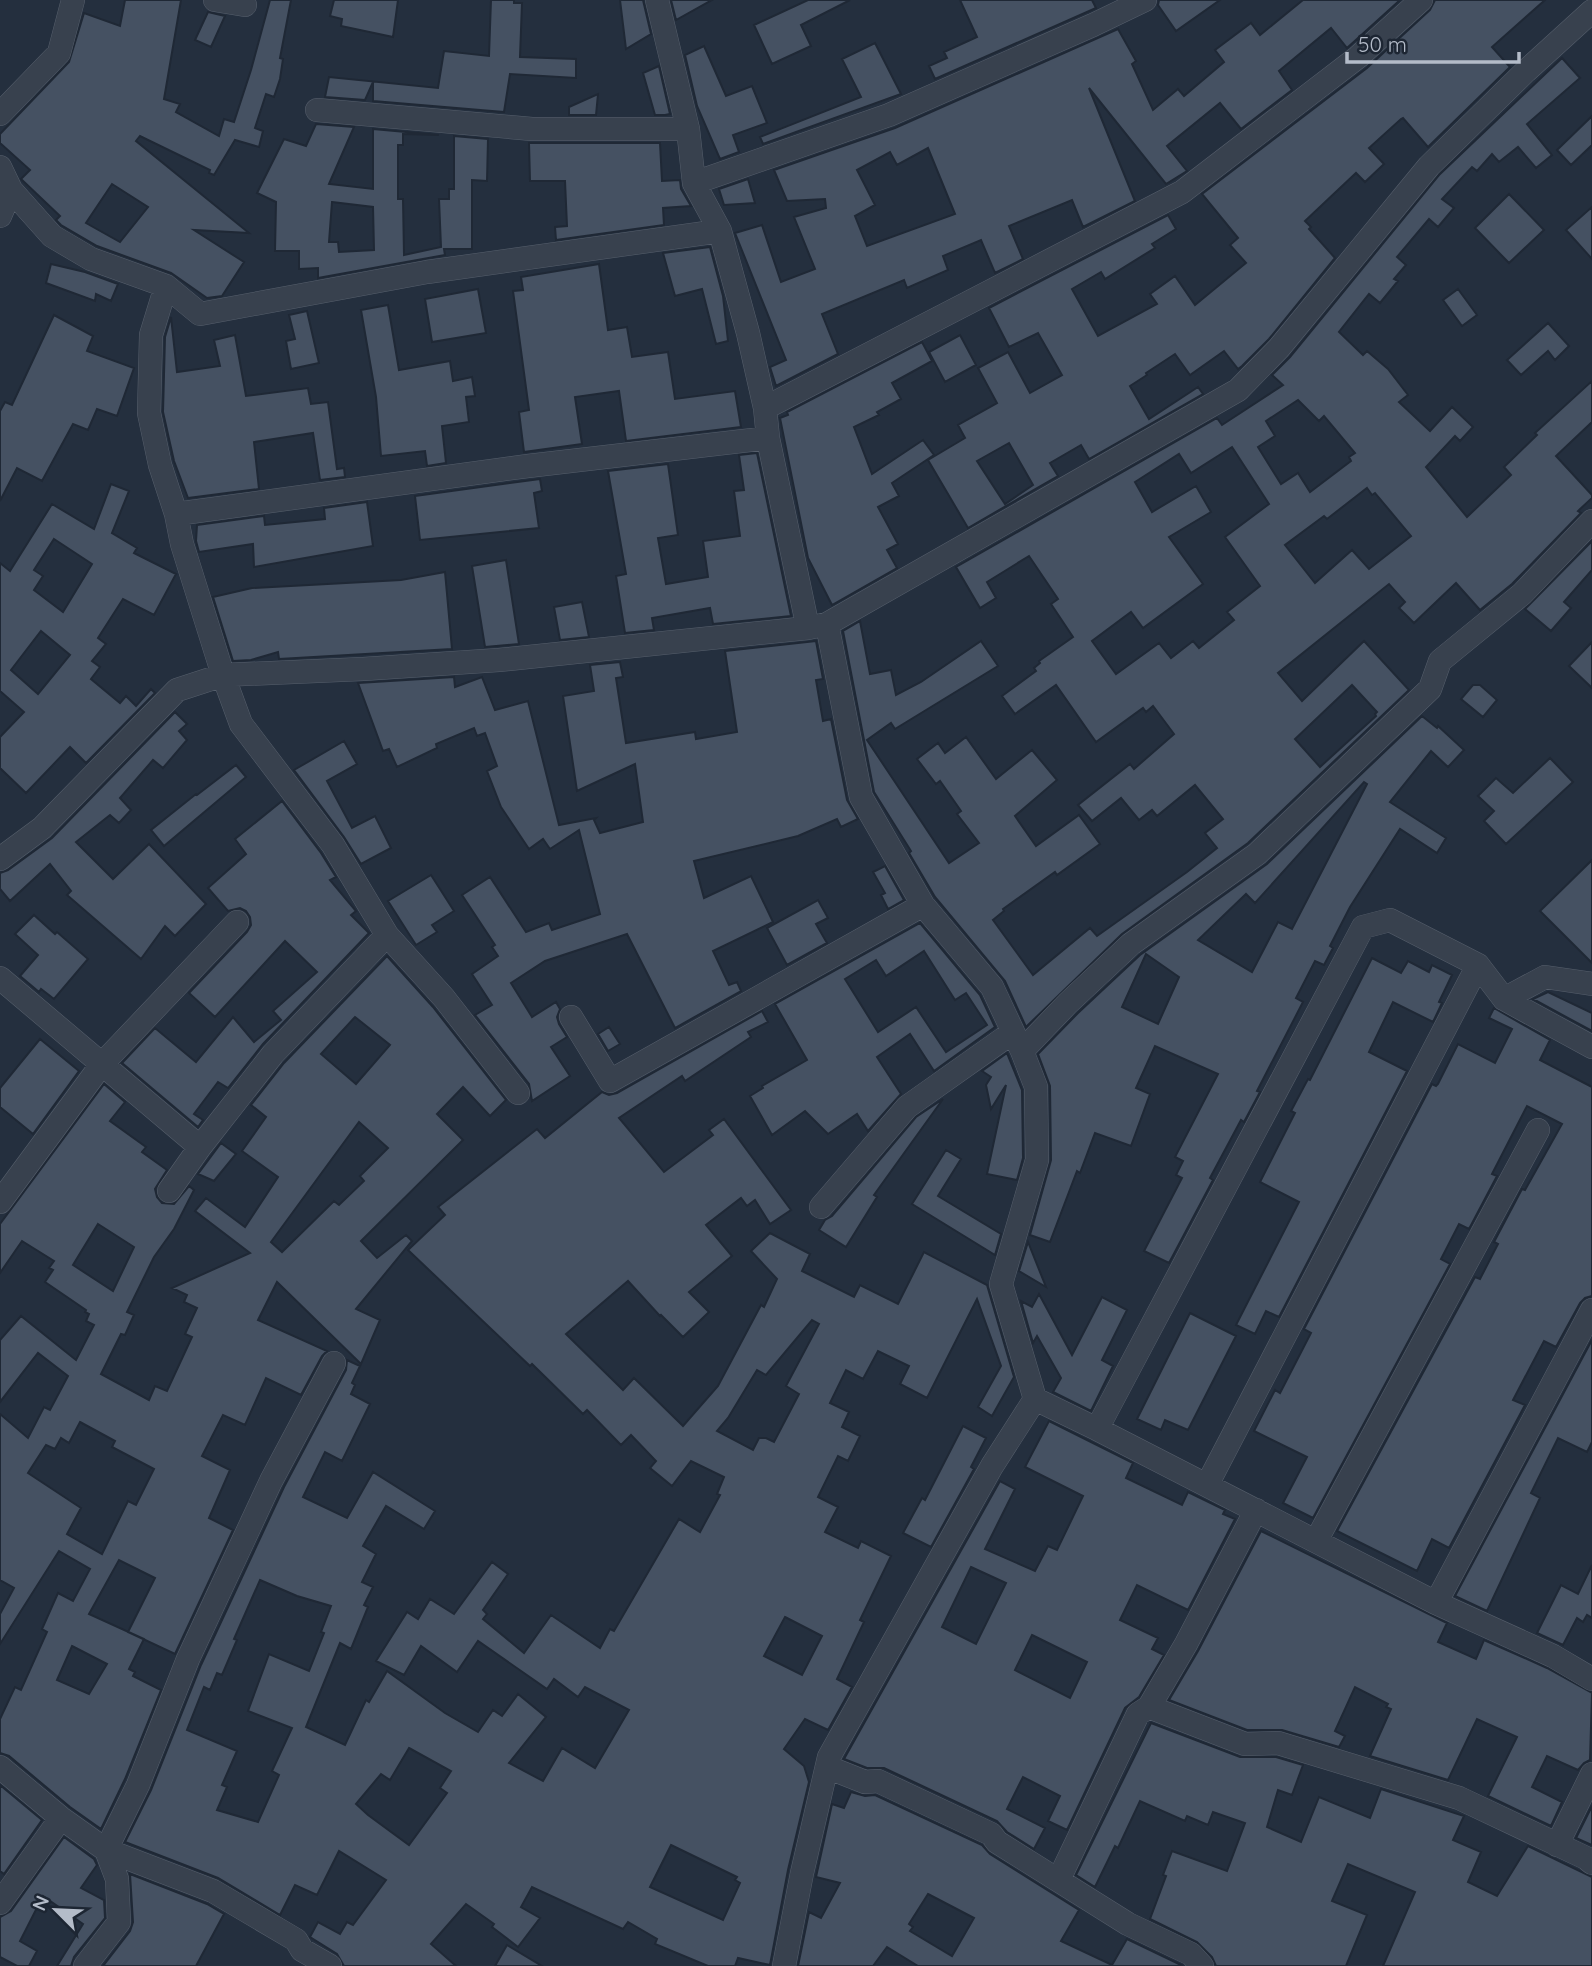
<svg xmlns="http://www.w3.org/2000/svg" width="1592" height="1966" viewBox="0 0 1592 1966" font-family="Quicksand,sans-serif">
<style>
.building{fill:#455162;stroke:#1f2835;stroke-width:2;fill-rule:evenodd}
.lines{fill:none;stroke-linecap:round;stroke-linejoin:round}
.street-casing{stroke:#565f6c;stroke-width:24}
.street{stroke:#38414e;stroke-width:23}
</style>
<rect width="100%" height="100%" fill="#242f3e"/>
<path class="building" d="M125,0H181L164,99L180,104L176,112L219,136L224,119L234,122L251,70L270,0H291L280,58L283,59L280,79L274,97L266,94L255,128L263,131L259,147L235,140L214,175L209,173L210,170L140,136L136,141L249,233L194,230L244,262L222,296L207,298L171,273L97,246L61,225L56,220L60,216L21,179L30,170L0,143V134L69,62L84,13L120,26ZM112,184L148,207L120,242L86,223Z
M334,0H398L393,37L341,26L342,19L330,16Z
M491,0H514V3H522L520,57L576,59V78L510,74L504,112L373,101V82L365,100L325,97L329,77L438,88L444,51L489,56Z
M620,0H643L651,34L626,49Z
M671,0H712L676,20Z
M808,0H850L801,25L811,46L772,64L754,25Z
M960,0H1092L1096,8L935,79L929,66L947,58L944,52L977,37Z
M1159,0H1220L1176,31L1158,5Z
M1303,0H1400L1347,48L1331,28L1279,71L1292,90L1241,129L1220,103L1167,146L1187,171L1166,184L1089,88L1135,201L1083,227L1072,200L1009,226L1023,259L995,273L981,240L943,256L948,270L907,288L904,280L822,314L838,354L776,386L770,367L786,360L735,233L762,225L781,282L815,269L794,217L826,208L825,199L787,201L774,170L895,128L1118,29L1136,61L1132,64L1153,110L1178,89L1184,96L1224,62L1215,50L1251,23L1260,35ZM928,148L955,214L867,246L855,216L875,205L857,170L890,152L897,165Z
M1435,0H1545L1492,47L1510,67L1428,147L1403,118L1401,119L1369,148L1384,164L1365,182L1356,173L1305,221L1311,227L1309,229L1335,258L1269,339L1242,366L1238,369L1224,351L1190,375L1175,354L1146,373L1147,375L1130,386L1149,419L1198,387L1203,394L1089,459L1081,445L1050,463L1058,476L968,528L928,460L965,438L958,425L997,403L978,368L1008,352L1030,393L1062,375L1038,333L1009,347L989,308L1168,215L1176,229L1152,244L1155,248L1105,279L1101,272L1072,289L1098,336L1157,304L1150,294L1175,276L1195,305L1246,263L1230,245L1238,238L1202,194L1367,68L1430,10ZM1009,443L1033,485L1005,504L977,461Z
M208,12L225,16L211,47L195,40Z
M875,43L901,94L763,144L760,137L861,97L842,59Z
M704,46L726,96L752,86L767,123L733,135L739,152L720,159L697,106L685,55Z
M1562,58L1580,78L1527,124L1552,155L1536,168L1518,147L1499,162L1492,154L1477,171L1472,167L1442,199L1454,208L1438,227L1429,219L1397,257L1406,265L1394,279L1398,281L1380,303L1369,294L1339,332L1363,355L1367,351L1388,369L1408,395L1399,402L1430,431L1452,407L1473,427L1460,441L1455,436L1426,467L1467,517L1511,475L1504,467L1537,435L1535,433L1592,381V422L1556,456L1592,495V498L1578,511L1581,513L1512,584L1480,610L1456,583L1414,623L1399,608L1405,602L1389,584L1278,673L1302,701L1364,641L1409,690L1248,843L1122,934L1026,1027L1005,981L935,897L909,853L911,851L874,792L843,631L860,621L870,674L891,670L896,695L921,682L981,641L998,666L895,729L891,723L867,740L949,863L979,843L957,814L961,811L940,781L936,784L917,759L938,743L945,753L966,737L996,779L1032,750L1057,780L1015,816L1036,846L1079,815L1100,844L1057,875L1055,872L1003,909L1004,911L993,920L1033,975L1090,928L1097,936L1187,872L1217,848L1205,833L1223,819L1195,785L1157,816L1152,810L1139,820L1121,798L1092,821L1078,805L1130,764L1134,769L1174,734L1153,706L1146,712L1143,708L1096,742L1056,685L1015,714L1002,696L1036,671L1034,668L1040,663L1039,661L1073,637L1051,604L1058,599L1029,556L987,582L996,598L980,608L956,567L1217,418L1222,425L1283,385L1272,375L1290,357L1439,175ZM1298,400L1319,421L1324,416L1355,453L1349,457L1351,461L1310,492L1298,473L1281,484L1258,447L1275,436L1266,421ZM1232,447L1269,504L1225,537L1260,586L1227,612L1234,620L1199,648L1193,641L1171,658L1159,643L1116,674L1092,641L1131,612L1143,628L1203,584L1169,537L1211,512L1196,486L1152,512L1135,482L1179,454L1191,473ZM1367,488L1372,495L1375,493L1411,536L1369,569L1352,550L1315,583L1285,545L1324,516L1327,519ZM1352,685L1377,712L1375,714L1376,716L1320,767L1295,739Z
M659,66L670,114L665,115H655L643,73Z
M598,94L596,115H569V107Z
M1592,116V145L1571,165L1557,150Z
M316,124L354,127L329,184L373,189V129L439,135L403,134V145H398V199H403L404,255L441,247L439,199H449V189H454V136L488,139L487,181L472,180V249H444L445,255L318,278V268L299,269V251H275L276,202L257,193L284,139L306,146ZM332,202L373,207L374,250L339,252L338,242H329Z
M529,143H660L662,181L680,180L681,189L691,206L663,208L664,225L556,240L555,227L567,226L565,181H530Z
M748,179L755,203L724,205L719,189Z
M1509,194L1544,230L1509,263L1475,228Z
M1592,207V259L1566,230Z
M710,247L723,296L728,341L716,344L702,289L675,296L663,253Z
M51,264L85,272L118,284L111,301L96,294L95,301L46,283Z
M599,264L608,330L627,327L632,357L668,352L675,399L735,391L741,427L626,441L619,391L575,397L582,444L524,452L519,412L529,410L513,291L523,290L521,277Z
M478,289L486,333L432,342L425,299Z
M1458,289L1477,315L1462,326L1443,300Z
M388,305L399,370L450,361L453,381L472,377L475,396L466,397L469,422L442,426L446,463L427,466L425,451L381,456L376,397L361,310Z
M307,311L319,363L291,369L286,341L295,339L289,315Z
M54,315L93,336L87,351L134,368L117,416L97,409L88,430L73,424L42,481L17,468L0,501V411L5,402L12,405Z
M171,317L177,372L220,366L214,340L235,335L246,396L308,388L311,404L328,402L337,469L344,468L345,477L320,480L313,433L254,442L259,489L188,498L174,461L163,412L165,337Z
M1548,323L1569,346L1555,360L1548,351L1521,375L1507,360Z
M960,335L976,365L945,382L929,352Z
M922,342L932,361L892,383L901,399L877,412L879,415L854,427L872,474L923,440L934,455L892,483L899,496L878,507L898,544L887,550L897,568L832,605L808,558L780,418L788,415L787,412Z
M757,453L791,616L713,624L710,608L652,618L654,630L625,633L616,576L626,574L608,471L668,464L678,535L658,538L666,584L708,577L703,541L740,536L734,491L744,490L739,455Z
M540,479L542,491L534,493L539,528L420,540L415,496Z
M111,484L129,491L112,533L137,548L134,553L176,574L154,615L123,599L98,638L106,644L92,661L100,667L91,679L120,703L126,696L136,706L151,689L155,693L86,763L70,747L26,793L0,768V737L24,712L0,691V563L10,571L52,504L94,529ZM54,539L92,564L63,612L34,590L43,576L34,570ZM41,631L70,655L38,694L11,670Z
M367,502L373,546L254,567L253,544L199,552L196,541L197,525L264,516L265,525L325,519L324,508Z
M1592,541V570L1564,602L1571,608L1551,631L1525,609Z
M506,560L519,644L485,647L472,566Z
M445,572L452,649L279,659L278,652L251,660L233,661L213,597L252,588L401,580Z
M582,602L589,637L560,640L554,607Z
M816,641L823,679L816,680L823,721L831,719L847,800L858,819L841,827L837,819L798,836L694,861L704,898L751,876L773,922L713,951L729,985L737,982L741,991L675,1028L627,934L545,961L511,983L532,1017L556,1002L560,1009L557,1017L559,1024L567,1037L551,1047L570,1076L532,1101L529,1084L475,1015L492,1005L472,974L498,956L492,947L495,945L462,895L490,877L526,932L549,923L552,930L600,914L579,830L550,849L543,839L529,849L501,807L487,771L497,766L485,733L477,736L474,728L436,744L437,748L397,767L389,749L383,751L358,683L454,677L455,687L482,677L495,710L528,701L559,825L596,818L594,820L600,833L643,822L635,764L577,791L563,696L594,691L590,665L620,662L623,677L616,678L626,743L695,732L696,739L737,732L725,651Z
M1592,642V688L1569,666Z
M1473,685H1480L1497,700L1483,717L1461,699Z
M175,712L187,724L179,731L187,740L163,768L153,760L120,798L131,810L119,823L110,815L76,842L113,879L149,844L206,904L175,936L165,926L141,959L67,895L71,891L50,864L10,901L0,889V873L8,870L52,838Z
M1422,716L1437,728L1438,726L1464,750L1448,767L1431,751L1390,802L1446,838L1437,853L1400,829L1350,907L1330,946L1333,948L1324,965L1315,961L1296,998L1303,1002L1257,1091L1260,1092L1244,1122L1241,1120L1210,1178L1213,1180L1169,1263L1144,1251L1182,1178L1176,1175L1183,1161L1175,1157L1218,1074L1155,1046L1136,1088L1150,1094L1131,1146L1095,1133L1080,1173L1077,1171L1050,1242L1030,1235L1051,1160L1050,1086L1038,1054L1078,1013L1140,955L1267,864ZM1364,782L1367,784L1292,929L1278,922L1252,972L1198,940L1246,894L1255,903ZM1146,954L1179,977L1158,1024L1122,1007Z
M344,741L357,764L327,781L352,828L375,816L391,848L361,864L344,837L294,770Z
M1550,758L1573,782L1506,844L1484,821L1494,811L1478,796L1496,778L1513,793Z
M236,765L246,777L164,846L151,830L196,794L197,795Z
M282,801L321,853L336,877L330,880L356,911L351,915L369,933L263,1044L228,1088L218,1082L194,1114L203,1120L198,1127L122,1063L155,1028L196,1062L233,1017L254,1042L281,1020L273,1011L317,972L285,941L215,1017L189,993L247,932L251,925L250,917L246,911L240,908L228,911L208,888L246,854L235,839Z
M1592,860V963L1540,911Z
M885,866L904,900L888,909L881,895L885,893L873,872Z
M431,875L454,911L432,925L437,932L416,945L388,901Z
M818,900L828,918L816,924L827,943L787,965L767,928Z
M34,915L55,934L57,932L88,959L54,999L41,989L39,992L20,976L38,955L15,934Z
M920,923L980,995L995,1027L934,1071L910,1034L877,1057L901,1094L868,1131L857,1114L828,1134L805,1111L772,1135L750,1096L763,1088L762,1086L807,1060L775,1004ZM924,951L955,1000L966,993L987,1025L946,1052L916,1007L878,1032L845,979L876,960L886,976Z
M387,956L433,1007L506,1100L490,1116L463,1087L437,1114L463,1140L361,1241L377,1258L406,1235L412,1241L356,1309L380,1320L361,1364L277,1282L258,1320L327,1351L322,1356L301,1395L266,1378L245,1425L223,1415L202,1456L230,1470L209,1518L233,1530L175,1654L128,1632L155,1578L119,1560L89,1614L144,1639L129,1669L135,1672L133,1676L161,1690L125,1779L101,1829L70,1807L9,1756L0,1753V1719L15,1687L21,1690L47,1632L42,1629L58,1593L73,1601L90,1569L59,1551L0,1644V1614L14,1588L0,1580V1414L28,1438L44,1407L50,1410L68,1376L38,1353L0,1402V1340L21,1316L76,1360L94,1325L86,1321L89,1314L85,1312L86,1310L45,1282L53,1270L49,1268L54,1261L22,1241L0,1273V1224L104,1084L125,1102L110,1121L146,1147L142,1152L167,1170L155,1189L157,1197L162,1203L174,1204L189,1186L194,1190L174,1229L154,1257L127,1312L134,1315L125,1335L121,1334L101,1374L149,1400L155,1386L167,1391L192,1337L185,1334L197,1308L184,1302L187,1295L172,1288L250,1253L195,1211L206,1198L245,1227L278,1177L242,1151L266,1117L251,1105L284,1063ZM355,1017L390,1045L356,1084L321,1054ZM359,1122L388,1148L360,1176L364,1181L339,1205L334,1201L282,1252L271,1242ZM98,1224L134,1247L113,1291L73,1265ZM80,1422L115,1441L112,1447L154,1469L136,1505L128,1501L102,1554L67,1534L81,1508L28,1473L46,1445L55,1449L61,1438L69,1443ZM72,1646L107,1664L89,1694L57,1680Z
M1372,958L1401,973L1408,961L1429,972L1432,965L1452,975L1439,1002L1442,1003L1433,1022L1393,1002L1369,1052L1407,1071L1279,1317L1266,1311L1255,1334L1236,1325L1299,1202L1260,1182L1295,1113L1291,1111L1308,1079L1310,1080Z
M1548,992L1592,1013V1031L1533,999Z
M1494,1008L1550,1040L1540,1060L1592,1087V1296L1585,1298L1580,1303L1556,1347L1544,1341L1513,1400L1525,1405L1449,1548L1432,1539L1417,1571L1337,1531L1475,1277L1480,1279L1498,1244L1494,1242L1522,1189L1525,1190L1562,1124L1527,1106L1492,1174L1497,1176L1469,1229L1459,1224L1441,1259L1450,1264L1313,1518L1283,1503L1307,1457L1254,1431L1275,1390L1280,1393L1311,1333L1304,1329L1432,1084L1436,1086L1438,1084L1458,1044L1495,1063L1512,1029L1489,1018Z
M762,1011L768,1022L748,1032L751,1037L685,1081L682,1076L619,1118L664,1172L713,1135L709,1130L724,1119L791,1210L770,1224L755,1200L747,1206L741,1198L706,1225L732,1256L689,1292L709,1312L683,1337L661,1315L660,1316L628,1281L566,1334L623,1390L634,1378L683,1426L718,1386L761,1305L764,1307L777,1279L751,1251L770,1233L810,1254L802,1271L854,1297L860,1285L898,1304L924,1252L987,1285L1014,1377L992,1416L978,1407L1001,1366L977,1299L927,1398L900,1384L909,1366L878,1351L863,1379L846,1370L830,1403L849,1412L842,1427L860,1436L848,1461L838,1456L818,1497L838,1507L825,1532L858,1548L861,1541L891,1556L860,1620L864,1622L837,1679L852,1687L828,1730L805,1719L784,1749L804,1766L809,1782L788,1870L770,1965L738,1958L735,1966H708L655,1944L657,1939L628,1922L623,1929L532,1887L521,1907L540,1918L518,1947L492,1927L494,1924L466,1904L431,1944L456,1966H344L337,1954L310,1937L318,1922L340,1934L347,1922L353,1925L386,1880L339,1851L317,1895L295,1885L280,1915L218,1878L125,1842L151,1790L201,1665L284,1487L346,1370L347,1360L360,1366L352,1383L355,1385L351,1394L370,1404L342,1461L325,1452L303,1497L347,1518L373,1472L435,1511L424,1529L386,1506L363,1546L376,1554L362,1582L373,1587L364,1605L368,1607L351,1649L340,1643L306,1727L345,1745L366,1700L369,1702L387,1671L445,1713L478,1732L493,1710L502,1716L518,1694L546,1717L509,1763L543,1781L562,1748L595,1768L629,1710L585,1687L578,1697L554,1679L547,1689L478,1641L457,1672L421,1646L404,1675L376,1661L407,1612L418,1619L430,1599L454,1614L492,1562L508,1574L483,1610L487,1614L483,1619L524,1653L551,1615L600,1648L610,1629L614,1631L679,1519L700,1532L720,1495L717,1494L724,1477L691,1461L672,1486L650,1468L656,1461L631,1435L621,1445L587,1410L583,1414L532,1364L530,1366L408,1250L445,1215L438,1207L537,1129L545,1138L602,1092L609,1095L617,1093ZM812,1320L819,1324L786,1386L799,1394L774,1442L766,1438H759L753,1450L717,1431L728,1418L757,1370L766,1375ZM260,1580L297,1596L331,1606L321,1632L324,1633L309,1671L269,1654L248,1711L292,1728L272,1771L279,1775L258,1822L217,1810L227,1787L222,1785L237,1751L187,1730L204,1687L210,1690L217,1673L222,1675L237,1640L234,1639ZM785,1617L822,1636L802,1675L764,1656ZM409,1748L451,1771L440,1788L447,1793L409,1845L368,1815L356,1804L381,1774L390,1780ZM671,1845L737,1877L735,1880L740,1883L723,1920L650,1887Z
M609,1027L620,1044L608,1051L598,1034Z
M40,1039L79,1071L33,1134L0,1107V1088Z
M1007,1053L1022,1090L1023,1158L1017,1180L987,1174L1006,1085L991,1109L986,1085L991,1077L982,1071Z
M943,1099L874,1195L877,1197L846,1247L819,1230L825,1220L832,1216L916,1117Z
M221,1143L236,1154L214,1181L198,1174Z
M946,1150L961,1159L938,1196L1001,1234L995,1255L912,1204Z
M1028,1242L1046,1287L1019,1271Z
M1039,1294L1072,1355L1102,1297L1127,1310L1102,1360L1113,1366L1091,1411L1053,1392L1061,1378L1037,1336L1033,1343L1021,1301L1032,1307Z
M1190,1313L1236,1336L1188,1430L1165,1420L1161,1430L1137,1419Z
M1592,1340V1442L1587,1452L1558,1438L1531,1493L1540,1498L1487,1611L1455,1596Z
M1049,1421L1133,1463L1126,1478L1182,1505L1188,1492L1225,1510L1223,1514L1235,1519L1188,1610L1137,1585L1120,1620L1158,1638L1152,1649L1164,1655L1139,1697L1125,1708L1067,1830L1048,1821L1060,1796L1023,1777L1007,1809L1045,1828L1034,1849L1007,1832L997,1821L884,1768H867L844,1759L1000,1481L1015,1489L985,1549L1035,1571L1048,1546L1057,1550L1083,1496L1025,1467ZM971,1567L1006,1583L976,1644L942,1627ZM1032,1635L1087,1662L1070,1698L1015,1670Z
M963,1426L986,1438L971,1467L974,1469L931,1547L903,1533L922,1498L925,1500Z
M1261,1531L1447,1623L1438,1642L1476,1659L1484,1640L1547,1668L1592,1693L1590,1760L1584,1763L1578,1770L1547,1756L1532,1787L1562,1802L1551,1826L1488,1796L1517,1737L1477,1719L1448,1780L1370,1756L1391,1709L1386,1707L1388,1704L1355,1687L1335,1731L1345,1736L1339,1747L1282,1730H1247L1169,1700L1198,1651Z
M1592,1565V1618L1587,1615L1583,1622L1577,1618L1563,1645L1537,1633L1561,1585L1578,1594Z
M1151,1723L1240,1757H1276L1303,1765L1292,1795L1278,1790L1267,1827L1301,1842L1319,1797L1370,1818L1381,1789L1464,1816L1453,1840L1481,1852L1468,1882L1497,1896L1528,1846L1592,1877V1966H1383L1415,1892L1348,1864L1332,1901L1367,1915L1346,1966H1216L1212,1957L1197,1942L1150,1919L1166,1876L1163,1875L1172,1851L1227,1871L1245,1823L1213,1812L1208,1825L1187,1816L1185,1821L1140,1801L1118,1848L1115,1846L1095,1887L1076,1875Z
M0,1785L42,1820L4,1874L0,1871Z
M851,1792L865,1796L875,1795L982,1845L990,1854L1079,1910L1061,1941L1112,1965L1127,1939L1183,1966H918L887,1947L873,1966H798L809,1912L821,1918L840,1883L816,1877L832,1804L844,1808ZM928,1894L974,1918L952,1956L910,1931L913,1927L909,1924Z
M1592,1806V1845L1576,1838Z
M64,1837L94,1859L97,1865L81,1888L104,1900L105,1918L74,1957L71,1966H57L83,1924L43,1896L20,1941L37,1951L29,1966H17L0,1957V1917L11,1911Z
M130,1874L207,1904L224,1914L196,1966H103L130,1931L133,1922Z
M507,1945L542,1966H495Z"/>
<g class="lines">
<g class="street-casing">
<path id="street" d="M215,0L245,5
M657,0L688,129L694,183L720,231L748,333L765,408L768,438L808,628L827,624L861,797L923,905L992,987L1022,1051L1036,1087L1037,1160L1001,1284L1035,1399L1097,1429L1363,927L1390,920L1478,965L1504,999L1592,1047
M317,110L532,129H688
M0,114L59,53L73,0
M0,167L11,190L52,236L91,259L166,286L200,314L427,272L720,231
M694,183L889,115L1093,25L1145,0
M0,216L11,190
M166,286L151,335L149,413L160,465L176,514L182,544L223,675L241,724L333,845L387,935L444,998L518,1093
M765,408L1182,192L1358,57L1421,0
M176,514L528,466L768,438
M827,624L1238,390L1279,348L1429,166L1526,71L1592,11
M0,859L42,828L177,690L223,675L363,669L499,660L808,628
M0,978L200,1147
M1504,999L1545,977L1592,984
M571,1017L610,1081L923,905
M1022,1051L1068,1003L1131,944L1257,854L1430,689L1440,661L1522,594L1592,521
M169,1191L200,1147L273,1054L387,935
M0,1202L102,1064L237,922
M821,1207L907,1107L1013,1032
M1097,1429L1436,1603L1553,1656L1592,1679
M1207,1485L1478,965
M1316,1541L1538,1130
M1436,1603L1592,1310
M1149,1707L1245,1744L1278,1743L1459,1798L1586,1858L1592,1863
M0,1767L61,1818L106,1850L213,1891L296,1940L302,1950L330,1966
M827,1767L865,1782L878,1781L991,1834L997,1842L1128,1924L1191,1954L1202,1966
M1557,1845L1592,1774
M1059,1879L1138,1714L1149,1707L1186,1644L1256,1510
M0,1903L61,1818
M85,1966L119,1922L117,1879L106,1850L138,1785L188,1659L271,1481L334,1363
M784,1966L802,1873L829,1757L992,1466L1035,1399"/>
</g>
<use href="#street" class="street"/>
</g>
<g transform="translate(56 1910) rotate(294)" stroke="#1d2633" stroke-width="5" paint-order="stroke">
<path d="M0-5L12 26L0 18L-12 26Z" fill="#b4bcc9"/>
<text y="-10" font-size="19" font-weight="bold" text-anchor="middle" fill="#b4bcc9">N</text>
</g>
<path d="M1347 52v10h172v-10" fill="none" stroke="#b4bcc9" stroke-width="3.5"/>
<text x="1358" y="52" font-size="21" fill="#b4bcc9" stroke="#1d2633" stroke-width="5" paint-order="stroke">50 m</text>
</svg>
